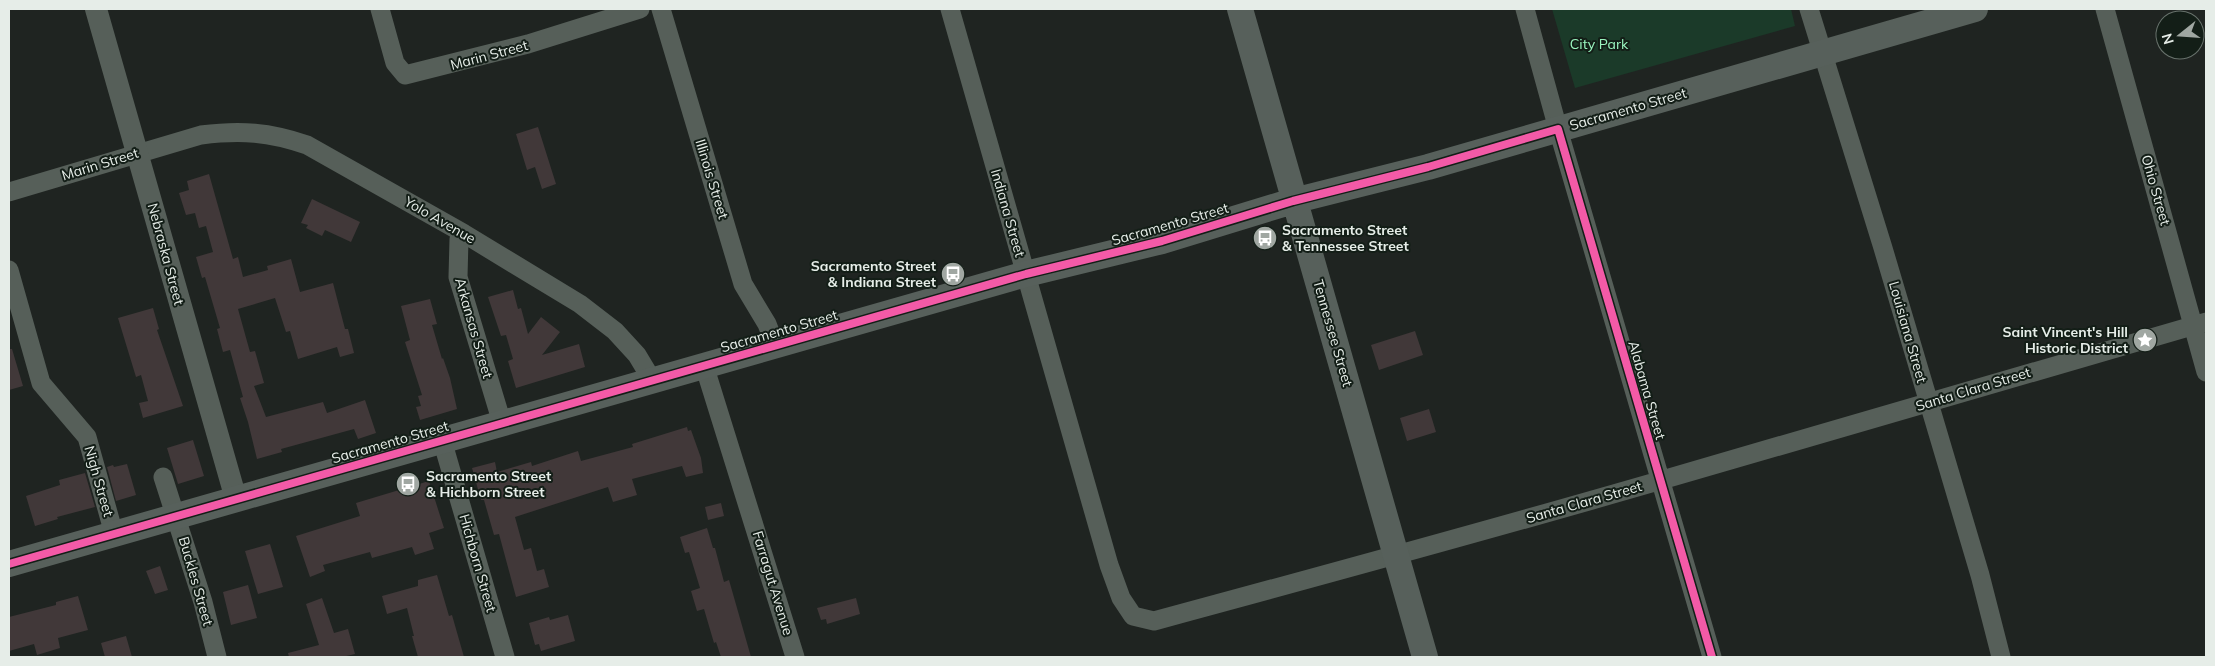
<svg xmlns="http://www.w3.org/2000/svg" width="2215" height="666" viewBox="0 0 2215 666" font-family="Mulish,sans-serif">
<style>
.green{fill:#1b3a29}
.building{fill:#413839}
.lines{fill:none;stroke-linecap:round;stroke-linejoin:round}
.minor{stroke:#565f59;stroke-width:19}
.tertiary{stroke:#565f59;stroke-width:22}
.secondary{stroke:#57605b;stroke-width:26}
.cycleway-casing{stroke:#131e17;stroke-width:11}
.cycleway{stroke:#f35aa7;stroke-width:8}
.labels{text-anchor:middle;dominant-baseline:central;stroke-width:4;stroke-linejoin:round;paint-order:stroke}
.park-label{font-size:14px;fill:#9af5bf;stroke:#131e17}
.street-label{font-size:14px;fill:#e6ede8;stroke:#131e17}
.poi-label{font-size:14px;font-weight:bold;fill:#e6ede8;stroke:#131e17;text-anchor:start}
</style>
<rect width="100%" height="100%" fill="#1f2421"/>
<path class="green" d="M1552,9H1791L1795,26L1575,88Z"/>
<path class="building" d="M538,127L556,184L542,189L535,167L527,170L516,134Z
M209,174L233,259L238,257L243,277L268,270L267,266L291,259L300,292L333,283L345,329H348L354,353L340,357L337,347L298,359L290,331L286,332L275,298L238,309L250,352L255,351L264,383L254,386L266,417L323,402L327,413L365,400L376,433L358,439L354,429L281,449L282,452L257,459L248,422L240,398L243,397L230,350L223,352L217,329L220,328L205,277L202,278L196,257L213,252L206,226L199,228L195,213L186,215L179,193L189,190L187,181Z
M312,199L360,222L351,242L325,230L322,236L306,228L308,225L301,223Z
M513,290L518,309L521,308L528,334L541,317L560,332L542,355L579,344L585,367L516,388L508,361L513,359L506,335L501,336L488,297Z
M430,299L437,324L432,325L442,359L443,358L450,378L457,409L420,420L416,407L421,406L418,396L422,395L405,342L410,340L401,306Z
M153,308L159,329L157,330L183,406L143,418L139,403L148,401L141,375L136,377L118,318Z
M1415,331L1423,355L1379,370L1371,345Z
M9,349H12L23,386L9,390Z
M1429,409L1436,432L1407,441L1400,418Z
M687,427L688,431L691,430L701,458L703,473L686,477L682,466L632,479L637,495L613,502L608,487L515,517L524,550L531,548L537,571L544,569L549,587L516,597L499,534L494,535L484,500H481L472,468L495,462L497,472L531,462L532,466L578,451L581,461L633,447L632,444Z
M193,440L204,476L178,484L167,448Z
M127,464L136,495L116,501L107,467L113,465L114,467Z
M85,473L95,507L57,517L58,519L35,526L26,496L60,485L59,480Z
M429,481L444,528L429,533L434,549L415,555L412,547L372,558L370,552L323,565L325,571L310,577L296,536L360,516L356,503Z
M721,503L724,516L708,520L705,507Z
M707,528L713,548H715L724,582L729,580L751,657H721L716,642L714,643L704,609L697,611L691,591L700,588L689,552L685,553L680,537Z
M270,544L283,587L258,594L245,551Z
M160,566L168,590L155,594L146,571Z
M437,575L449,616L452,615L464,657H418L412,636H414L407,608L387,614L382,596L418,586V580Z
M248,585L257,618L231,625L223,592Z
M78,596L88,630L58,638L60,648L37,655L34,644L9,651V617L56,605V602Z
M322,598L334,633L348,629L355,654L342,657H289L288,653L319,645L306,604Z
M856,598L860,614L827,624L826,619L821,620L817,608Z
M568,615L575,641L541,651L539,644L535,645L529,623L549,617L550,620Z
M126,636L132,657H105L101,643Z"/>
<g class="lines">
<path class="minor" d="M380,9L395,63L405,75L528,44L640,9
M661,9L743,284L767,324L775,345
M950,9L1109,565L1121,598L1133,616L1154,621C1324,575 1493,529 1662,480C1844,428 2025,373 2206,322
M1525,9L1558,129L1712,657
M1809,9L1883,248L1980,575L2001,657
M2105,9L2206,372
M9,192L201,135C241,130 269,132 307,145L463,233L580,304L615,331L637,355L652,380
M463,233L459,239L458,277L502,423
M9,270L41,383L87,437L114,534
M704,365L795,657
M442,440L505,657
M163,477L203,602L217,657"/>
<path class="tertiary" d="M96,9L236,499"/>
<path class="secondary" d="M1240,9L1425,657
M9,564L1026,274L1162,241L1293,201L1428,167L1975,9"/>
<g class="cycleway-casing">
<path id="cycleway" d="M9,564L1026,274L1162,241L1293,201L1428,167L1558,129L1712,657"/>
</g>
<use href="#cycleway" class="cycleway"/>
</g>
<defs>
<g id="bus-disc" transform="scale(1.25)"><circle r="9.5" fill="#a0a7a2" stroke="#131e17"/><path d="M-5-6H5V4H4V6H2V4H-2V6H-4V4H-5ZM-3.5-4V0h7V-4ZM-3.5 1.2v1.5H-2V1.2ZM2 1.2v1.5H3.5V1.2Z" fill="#fff"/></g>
<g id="sight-disc" transform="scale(1.25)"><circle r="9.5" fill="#a0a7a2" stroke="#131e17"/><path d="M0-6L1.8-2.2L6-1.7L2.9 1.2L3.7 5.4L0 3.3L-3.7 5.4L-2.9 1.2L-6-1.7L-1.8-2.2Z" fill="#fff"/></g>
</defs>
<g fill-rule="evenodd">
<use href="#bus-disc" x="1265" y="238"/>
<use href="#bus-disc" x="953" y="274"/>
<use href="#sight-disc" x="2145" y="340"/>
<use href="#bus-disc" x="408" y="484"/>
</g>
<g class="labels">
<g class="park-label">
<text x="1599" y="44">City Park</text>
</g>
<g class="street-label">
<text transform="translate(489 55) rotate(-15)">Marin Street</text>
<text transform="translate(1628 109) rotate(-16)">Sacramento Street</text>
<text transform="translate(100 164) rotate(-17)">Marin Street</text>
<text transform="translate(712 179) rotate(73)">Illinois Street</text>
<text transform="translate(2156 190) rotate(74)">Ohio Street</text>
<text transform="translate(1008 213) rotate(74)">Indiana Street</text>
<text transform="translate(440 220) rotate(30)">Yolo Avenue</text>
<text transform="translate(1170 224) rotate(-16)">Sacramento Street</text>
<text transform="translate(166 254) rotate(75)">Nebraska Street</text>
<text transform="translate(474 328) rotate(74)">Arkansas Street</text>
<text transform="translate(779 331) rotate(-16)">Sacramento Street</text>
<text transform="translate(1908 332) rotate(74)">Louisiana Street</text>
<text transform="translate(1333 333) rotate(74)">Tennessee Street</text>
<text transform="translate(1973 389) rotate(-17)">Santa Clara Street</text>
<text transform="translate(1647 390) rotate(74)">Alabama Street</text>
<text transform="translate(390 442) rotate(-16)">Sacramento Street</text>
<text transform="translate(99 481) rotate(74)">Nigh Street</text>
<text transform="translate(1584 502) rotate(-16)">Santa Clara Street</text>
<text transform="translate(478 563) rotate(74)">Hichborn Street</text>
<text transform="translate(196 581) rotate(74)">Buckles Street</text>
<text transform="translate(773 583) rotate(73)">Farragut Avenue</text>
</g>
<g class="poi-label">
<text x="1282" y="230">Sacramento Street<tspan x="1282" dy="16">&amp; Tennessee Street</tspan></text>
<text x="936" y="266" text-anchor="end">Sacramento Street<tspan x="936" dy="16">&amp; Indiana Street</tspan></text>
<text x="2128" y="332" text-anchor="end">Saint Vincent's Hill<tspan x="2128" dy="16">Historic District</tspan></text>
<text x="426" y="476">Sacramento Street<tspan x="426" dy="16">&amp; Hichborn Street</tspan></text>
</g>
</g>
<rect width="2215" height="666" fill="none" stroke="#e6ede8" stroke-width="20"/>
<g transform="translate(2180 35) rotate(253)"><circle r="24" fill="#131e17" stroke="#67716b"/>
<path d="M0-4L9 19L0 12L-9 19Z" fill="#a0a7a2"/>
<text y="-8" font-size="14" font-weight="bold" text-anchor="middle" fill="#e6ede8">N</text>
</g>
</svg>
